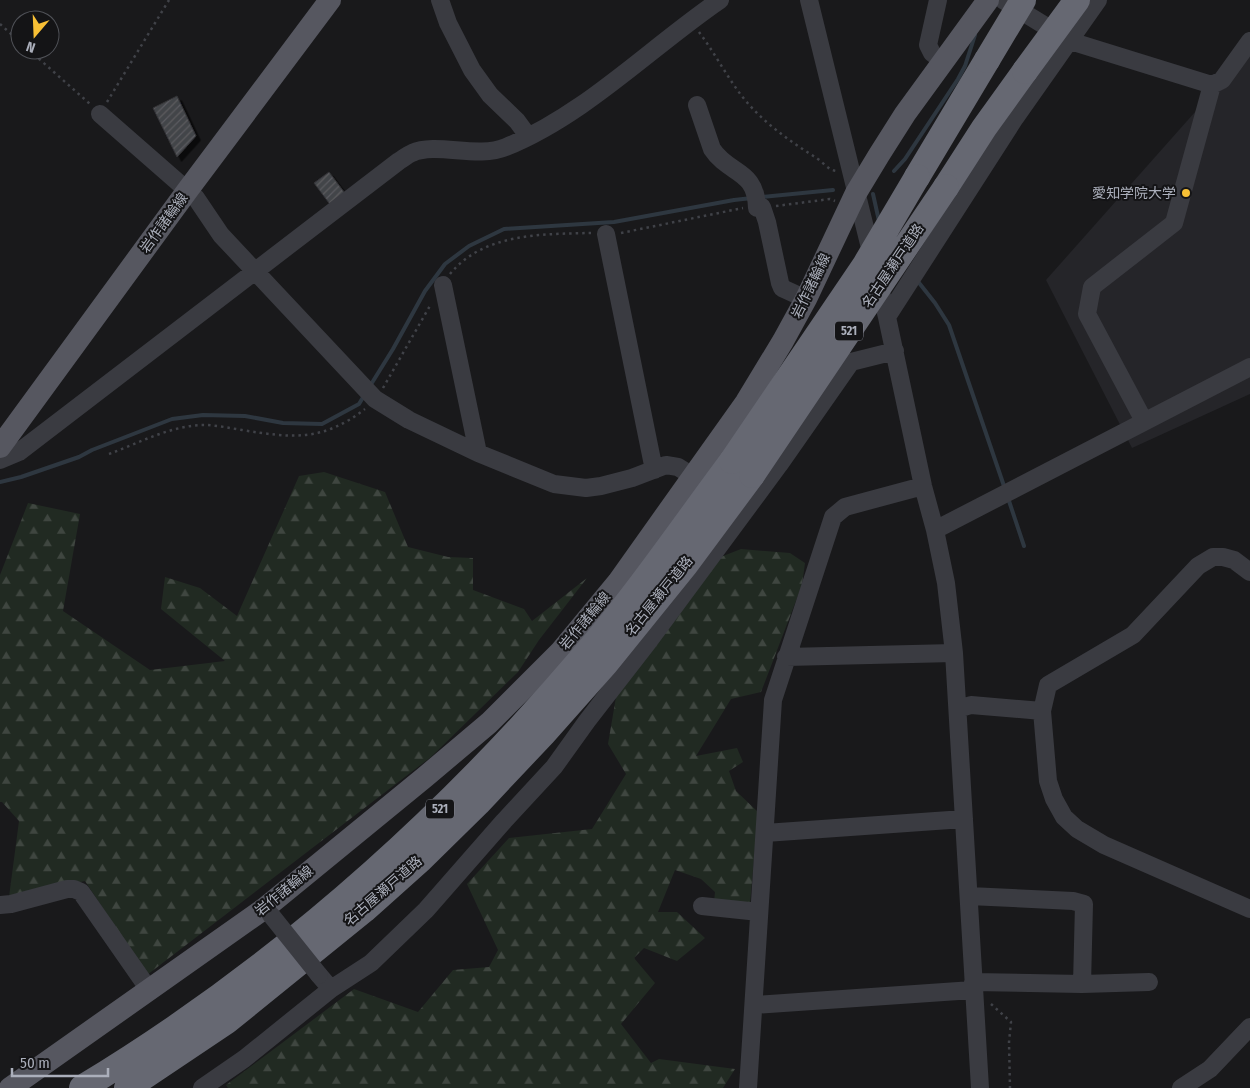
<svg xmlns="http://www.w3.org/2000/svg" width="1250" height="1088" viewBox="0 0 1250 1088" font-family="'Fira Sans Condensed','Noto Sans JP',sans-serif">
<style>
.built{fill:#252529}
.forest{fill:url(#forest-firs)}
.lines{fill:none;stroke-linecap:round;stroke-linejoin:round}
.stream{stroke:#2e3740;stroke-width:4}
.building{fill:url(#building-hatch);stroke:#333337;filter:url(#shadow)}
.path{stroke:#404248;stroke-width:2.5;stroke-dasharray:2.5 4;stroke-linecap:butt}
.minor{stroke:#3a3b41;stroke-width:18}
.major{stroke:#565760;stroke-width:22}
.highway{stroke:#666872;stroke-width:26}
.minor-bridge{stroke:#3a3b41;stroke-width:18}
.highway-bridge{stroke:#666872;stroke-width:26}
.poi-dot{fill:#f8c035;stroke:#141416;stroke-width:2}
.labels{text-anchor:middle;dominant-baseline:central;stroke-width:4;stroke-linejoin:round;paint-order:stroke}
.shield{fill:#141416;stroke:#7e808a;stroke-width:1}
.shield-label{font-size:12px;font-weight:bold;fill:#abafbb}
.poi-label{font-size:14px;fill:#abafbb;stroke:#141416;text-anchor:end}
.street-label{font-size:14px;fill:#abafbb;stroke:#141416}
</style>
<defs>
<pattern id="forest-firs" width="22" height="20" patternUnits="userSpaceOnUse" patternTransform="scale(1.25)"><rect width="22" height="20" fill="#212a22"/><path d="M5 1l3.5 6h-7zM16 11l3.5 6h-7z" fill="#3f4640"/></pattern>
<pattern id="building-hatch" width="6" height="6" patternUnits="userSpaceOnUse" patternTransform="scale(1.25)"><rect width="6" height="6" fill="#434448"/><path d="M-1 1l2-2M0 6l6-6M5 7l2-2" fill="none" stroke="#5b5c60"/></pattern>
<filter id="shadow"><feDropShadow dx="4.5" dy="4.5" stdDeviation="0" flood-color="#0009"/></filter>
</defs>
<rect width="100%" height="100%" fill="#19191b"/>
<path class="built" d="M1250,50V394L1132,448L1046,280Z"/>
<path class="forest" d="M324,472L385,492L408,547L448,557L473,558V590L524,609L532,621L587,578L539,640L518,672L431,757L147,975L85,881L9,897L19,821L2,802H0V575L28,503L80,514L63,611L150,670L225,661L161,609L165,577L200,588L237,616L299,476Z
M741,549L790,553L805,563L802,585L761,692L731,699L696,756L737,748L743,762L729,771L736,791L758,812L750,904L713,913L715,892L701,879L675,870L658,912H677L705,938L677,961L644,948L634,958L655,983L621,1024L651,1063L659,1059L735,1069L723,1088H228L226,1085L354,989L418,1012L453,970L489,967L498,950L467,884L509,838L592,829L626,774L608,744L616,697L718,558Z"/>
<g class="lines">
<path class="stream" d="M894,171L905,159L958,79L965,66L975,35
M873,194L879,221
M761,197L833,190
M916,279L935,303L949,325L1005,489
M370,386L393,349L425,291L445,264L469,246L504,229L614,222L734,200L752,198
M0,482L21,477L79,457L92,450L172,419L203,415L245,416L283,423L322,424L359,404L365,394
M1008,498L1024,546"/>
</g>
<path class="building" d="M177,96L196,136L177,157L153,108Z
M329,172L347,196L332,207L314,183Z"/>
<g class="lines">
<path class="path" d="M0,24L20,42
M699,32C714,52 726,75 741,95C761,121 788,140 815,157C822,161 828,170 836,171
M29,50L90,104
M107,102L169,0
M776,206L830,199L835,201
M621,233L743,208
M450,274C483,233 543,234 591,233
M383,388L431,304
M109,454C139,443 172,425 204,425C216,425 229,428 242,430C292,438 322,442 365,409
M991,1004L1011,1022L1009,1042L1010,1088"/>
<path class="minor" d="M440,0L448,23L472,70L490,95L517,121L528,136
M809,0L887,317L923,486L935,530L946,583L954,653L980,1088
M938,0L928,45L932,53L943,61
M1003,0L1070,41L1212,85L1222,80L1250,41
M697,105L712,149C729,175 756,169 757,208L762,207L767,222L780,283L782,288L806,299
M100,114L196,198L221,235L375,399L409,420L478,453L554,484L586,488L601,486L632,478L666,465L678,467L694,477
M606,234L654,470
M443,285L478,453
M887,317L1015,118L1098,0
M1144,421L1087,314L1092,287L1174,223L1212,85
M0,460L19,452L399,161C403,159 407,155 412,153C437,142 477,159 506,147C585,115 651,47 720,0
M935,530L1250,367
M1250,572L1234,560L1223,557H1213L1198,566L1133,635L1048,685L1042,711L1048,781L1054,799L1064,817L1077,829L1104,845L1250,909
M786,657L954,653
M958,709L971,705L1042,711
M765,833L964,819
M969,896L1073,901L1084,904L1082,984
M0,905L11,904L67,889H74L81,892L150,991
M702,906L759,912
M319,975L331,989L371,963L426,910L504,821L554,767L587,721L649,641L779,465L851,362L895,351
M973,982L1082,984L1149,982
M754,1005L973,990
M202,1088L244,1059L331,989
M748,1088L773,700L833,517L845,507L923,486
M1181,1088L1210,1069L1250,1027"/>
<path class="major" d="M0,447L187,191L330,0
M10,1088L265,908L425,777L489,723L561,651L618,582L746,402L783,341L806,299L856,193L879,155L905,114L988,0"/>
<path class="highway" d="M917,177L987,60
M946,187L984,128L1025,71
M82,1088C274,972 444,821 589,650C640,590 685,524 732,461
M127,1088L227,1021L364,910L421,859L478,803L543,734L606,663L686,564L752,475"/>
<path class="minor-bridge" d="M271,915L319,975"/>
<path class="highway-bridge" d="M987,60L1023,0
M1025,71L1077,0
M732,461L865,265L917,177
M752,475L946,187"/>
</g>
<circle class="poi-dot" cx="1186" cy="193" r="5"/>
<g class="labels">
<g class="shield">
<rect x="835" y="321.5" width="28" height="19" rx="4"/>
<rect x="426" y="799.5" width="28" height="19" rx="4"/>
</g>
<g class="shield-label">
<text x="849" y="331">521</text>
<text x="440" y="809">521</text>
</g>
<g class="poi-label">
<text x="1176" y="193">愛知学院大学</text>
</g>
<g class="street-label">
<text transform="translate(164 223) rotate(-54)">岩作諸輪線</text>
<text transform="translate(893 266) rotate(-56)">名古屋瀬戸道路</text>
<text transform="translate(811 286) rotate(-64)">岩作諸輪線</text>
<text transform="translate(659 596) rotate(-51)">名古屋瀬戸道路</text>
<text transform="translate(585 621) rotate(-50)">岩作諸輪線</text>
<text transform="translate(284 891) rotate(-39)">岩作諸輪線</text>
<text transform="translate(383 891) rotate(-41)">名古屋瀬戸道路</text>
</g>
</g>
<g transform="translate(35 35) rotate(199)"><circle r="24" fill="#141416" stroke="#505258"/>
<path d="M0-4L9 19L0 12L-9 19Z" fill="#f8c035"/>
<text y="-8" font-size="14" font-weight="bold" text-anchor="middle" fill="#abafbb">N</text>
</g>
<path d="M12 1068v8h96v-8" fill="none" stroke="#abafbb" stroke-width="2.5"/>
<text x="20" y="1068" font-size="15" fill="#abafbb" stroke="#141416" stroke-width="4" paint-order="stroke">50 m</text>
</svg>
